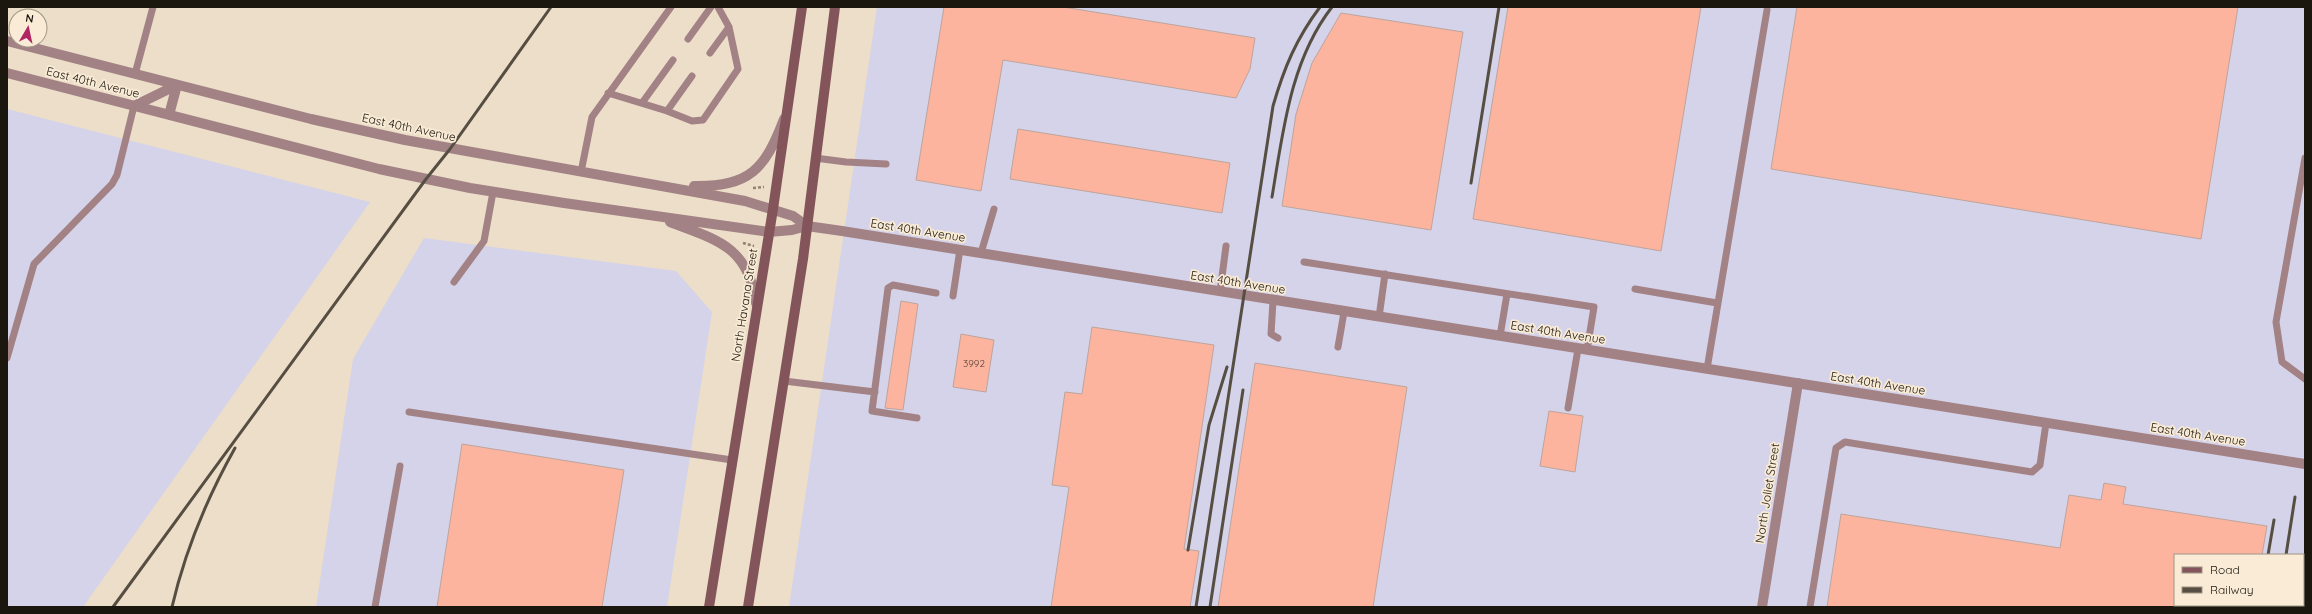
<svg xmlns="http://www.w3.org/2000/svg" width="2312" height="614" viewBox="0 0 2312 614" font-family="Quicksand,sans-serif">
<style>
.industrial{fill:#d5d3e9;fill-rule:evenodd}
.building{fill:#fcb49f;stroke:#bea49c}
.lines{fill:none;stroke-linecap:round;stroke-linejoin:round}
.path{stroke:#8e8475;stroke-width:2.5;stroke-dasharray:3 2;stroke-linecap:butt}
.service{stroke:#a38285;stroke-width:7}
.minor{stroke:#a38285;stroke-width:10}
.tertiary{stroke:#a38285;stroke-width:10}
.secondary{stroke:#83555a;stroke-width:10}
.rail{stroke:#564e42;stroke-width:3}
.labels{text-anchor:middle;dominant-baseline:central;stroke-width:3.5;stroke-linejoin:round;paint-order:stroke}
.number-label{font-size:10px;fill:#533e32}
.street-label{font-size:12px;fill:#1b160e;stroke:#f9ebd5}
</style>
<rect width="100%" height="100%" fill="#ecdec8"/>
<path class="industrial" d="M877,7H2305V607H789ZM2175,555H2303V605H2175Z
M7,109L370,202L83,607H7Z
M424,238L676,271L712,312L667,607H316L353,359Z"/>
<path class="building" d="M944,7H1063L1255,38L1250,69L1236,98L1003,60L981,191L916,180Z
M1508,7H1701L1661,251L1473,219Z
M1797,7H2238L2201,239L1771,169Z
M1341,13L1463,32L1431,230L1282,206L1296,114L1312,63Z
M1018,129L1230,163L1222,213L1010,179Z
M901,301L918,304L903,410L885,408Z
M1092,327L1214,345L1184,549L1199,551L1190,607H1051L1069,487L1052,485L1065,392L1082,394Z
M961,334L994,340L986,392L953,387Z
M1255,363L1407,387L1373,607H1218Z
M1549,411L1583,416L1575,472L1540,466Z
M462,444L624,470L602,607H437Z
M2104,483L2126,487L2123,504L2267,526L2262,555H2175V607H1827L1841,514L2060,548L2069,495L2101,500Z"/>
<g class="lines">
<path class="path" d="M753,188L764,187
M743,243L754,246"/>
<path class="service" d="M688,39L711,7
M710,53L729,27
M135,74L153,7
M608,93L667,111L692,121L703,120L738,69L729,27L718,7
M642,103L673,60
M667,111L692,76
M815,158L846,162L886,164
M2305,158L2276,322L2282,362L2305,379
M581,172L592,117L671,7
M981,253L994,209
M1304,262L1594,307L1587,350
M454,282L484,241L493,192
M1635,289L1717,303
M1220,292L1226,246
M953,296L960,249
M1273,301L1271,334L1278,338
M1379,317L1385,274
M1500,336L1507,294
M1338,347L1344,312
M7,358L34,264L112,184L117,175L134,106
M1707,369L1767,10
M784,381L875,392
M1568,408L1578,349
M409,412L732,460
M917,418L872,411L888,288L893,285L936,293
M375,607L400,466
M1810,607L1836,448L1845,442L2032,472L2040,465L2046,423"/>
<path class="minor" d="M1762,607L1798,383"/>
<path class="tertiary" d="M7,41L311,119L405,140L745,201L793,216L807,226
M7,73L379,169L470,188L564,203L769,232L792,230L807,226L842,231L2305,464
M134,106L177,85
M169,115L177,85
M694,186C750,187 765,169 784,119
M670,222C717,240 748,246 756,303"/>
<path class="secondary" d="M709,607L773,209L802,7
M748,607L803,259L835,7"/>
<path class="rail" d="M1471,183L1499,7
M1272,197C1283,132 1290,61 1332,7
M1188,550L1209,425L1227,367
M2268,555L2274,520
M2286,555L2295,497
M113,607L426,179L450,149L551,7
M172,607C185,551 207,498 235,448
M1196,607L1273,106C1284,68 1296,39 1320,7
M1210,607L1243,390
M2260,607L2261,605
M2277,607V605"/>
</g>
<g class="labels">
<g class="number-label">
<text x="974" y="363">3992</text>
</g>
<g class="street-label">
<text transform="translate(93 82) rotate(14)">East 40th Avenue</text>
<text transform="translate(409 127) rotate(12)">East 40th Avenue</text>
<text transform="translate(918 230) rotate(9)">East 40th Avenue</text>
<text transform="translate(1238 282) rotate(9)">East 40th Avenue</text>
<text transform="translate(744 305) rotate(-81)">North Havana Street</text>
<text transform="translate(1558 332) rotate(9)">East 40th Avenue</text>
<text transform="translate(1878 383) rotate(9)">East 40th Avenue</text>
<text transform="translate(2198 434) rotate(9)">East 40th Avenue</text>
<text transform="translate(1767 493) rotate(-81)">North Joliet Street</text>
</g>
</g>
<rect width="2312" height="614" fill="none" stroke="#1b160e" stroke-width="16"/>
<rect x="2174" y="554" width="130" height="52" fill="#f9ebd5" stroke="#a09685"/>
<rect x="2182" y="567" width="20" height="6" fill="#83555a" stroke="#a09685"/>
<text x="2210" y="574" font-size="12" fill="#1b160e">Road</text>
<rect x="2182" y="587" width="20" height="6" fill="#564e42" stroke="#a09685"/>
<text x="2210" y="594" font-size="12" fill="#1b160e">Railway</text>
<g transform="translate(28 28) rotate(9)"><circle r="19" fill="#f9ebd5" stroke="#a09685"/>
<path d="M0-3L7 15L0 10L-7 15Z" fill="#b02563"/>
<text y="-6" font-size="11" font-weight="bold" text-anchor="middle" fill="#1b160e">N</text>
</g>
</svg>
